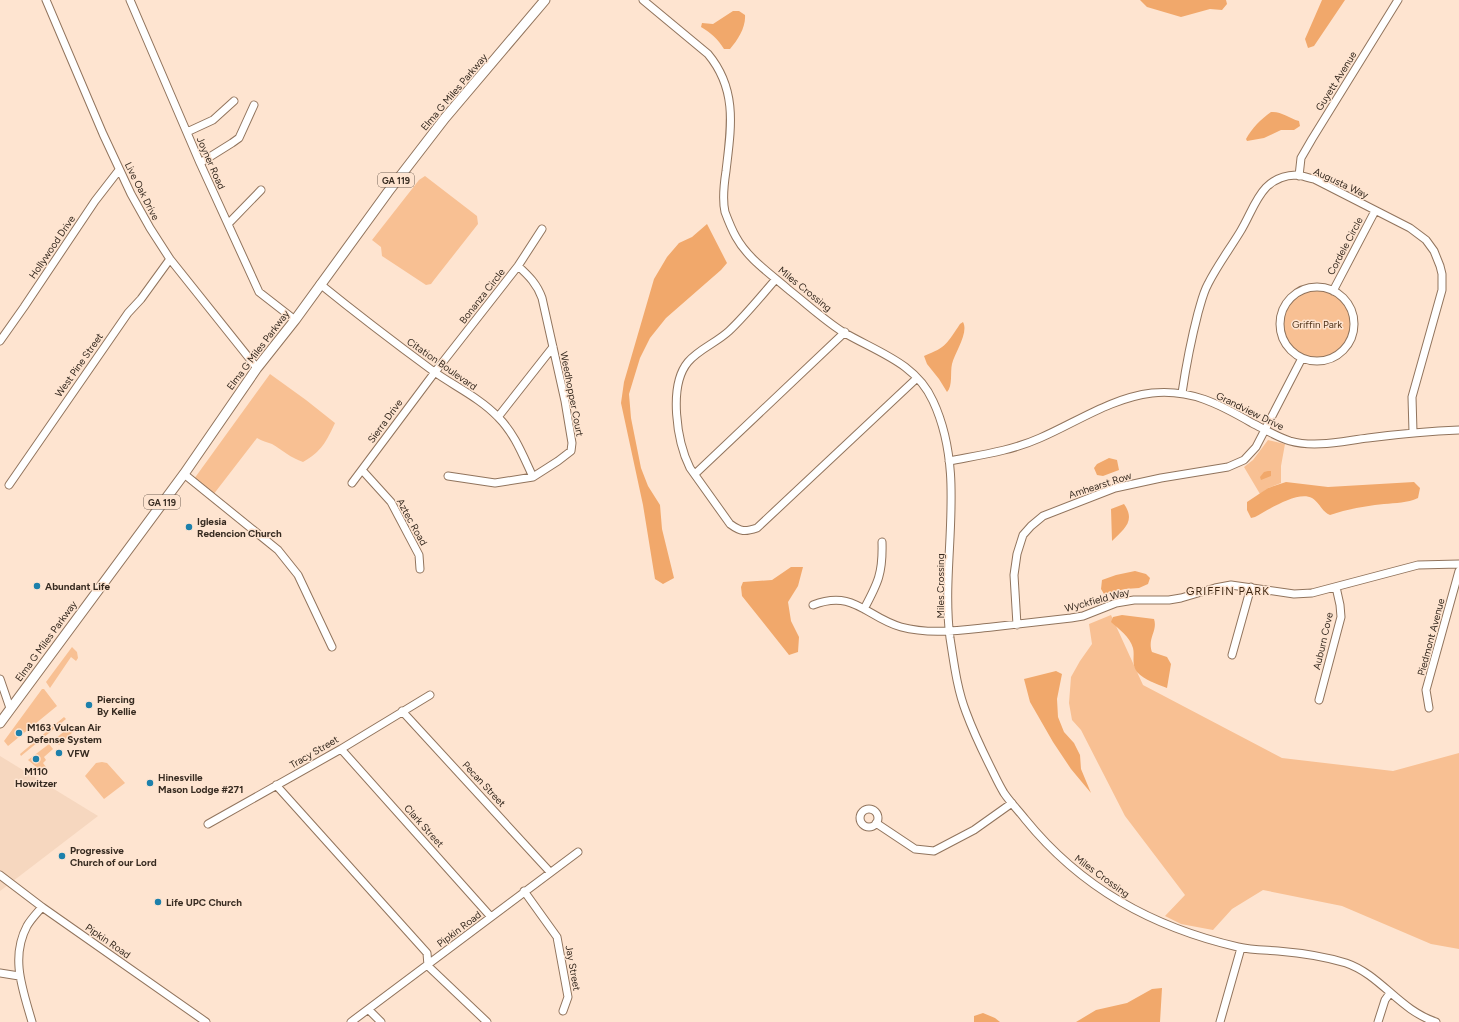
<svg xmlns="http://www.w3.org/2000/svg" width="1459" height="1022" viewBox="0 0 1459 1022" font-family="Figtree,sans-serif">
<style>
.built{fill:#f6d7bf}
.green{fill:#f8c093}
.water{fill:#f1a86b}
.lines{fill:none;stroke-linecap:round;stroke-linejoin:round}
.minor-casing{stroke:#91745d;stroke-width:9}
.major-casing{stroke:#91745d;stroke-width:11}
.minor{stroke:#fff;stroke-width:7}
.major{stroke:#fff;stroke-width:9}
.poi-dot{fill:#1d80ab;stroke:#fee4d0;stroke-width:1.5}
.labels{text-anchor:middle;dominant-baseline:central;stroke-width:3;stroke-linejoin:round;paint-order:stroke}
.shield{fill:#fee4d0;stroke:#736256;stroke-width:1}
.shield-label{font-size:9px;font-weight:bold;fill:#372b21}
.street-label{font-size:10px;fill:#372b21;stroke:#fee4d0}
.park-label{font-size:10px;fill:#4e3017;stroke:#fee4d0}
.poi-label{font-size:10px;font-weight:bold;fill:#372b21;stroke:#fee4d0;text-anchor:start}
.neighbourhood-label{font-size:11px;letter-spacing:1px;fill:#3e2611;stroke:#fee4d0}
</style>
<rect width="100%" height="100%" fill="#fee4d0"/>
<path class="built" d="M0,756L98,816L0,891Z"/>
<path class="green" d="M425,176L477,216L478,224L434,280L431,284L426,285L382,256L381,247L372,240L419,180Z
M1283 324a34 34 0 1 1 68 0a34 34 0 1 1-68 0Z
M270,374L306,400L335,423C326,442 322,451 303,462C291,458 282,450 272,444C267,442 262,441 257,438L213,495L194,479Z
M1268,440L1285,444L1281,466V483L1268,488L1260,494L1244,467L1253,460Z
M1111,615L1143,685L1282,758L1393,771L1459,753V949L1431,944L1342,906L1263,890L1232,909L1213,930L1181,924L1165,916L1185,895L1125,816L1081,730L1072,720L1069,703L1071,677L1080,661L1092,644L1089,624Z
M72,647L77,652L78,658L76,661L71,657L50,688L46,682Z
M42,689H44L57,706L8,746L4,741Z
M64,717L66,719L21,756L20,754Z
M68,728H71L74,731L59,745L54,740Z
M49,744L53,749L44,757L46,760L43,763L46,767L41,771L28,760Z
M102,762L107,763L125,783L104,799L85,776L96,763Z"/>
<path class="water" d="M1140,0H1226L1227,4L1222,10L1210,9L1181,17L1147,7Z
M1322,0H1345L1314,46L1308,48L1305,39Z
M733,11H739L745,15C746,27 738,40 730,49H724C718,39 711,33 701,27L702,23L713,24Z
M1271,112C1281,111 1289,118 1299,121L1300,126L1294,130H1281L1264,138L1247,141L1246,139C1252,128 1261,119 1271,112Z
M707,224L727,263L721,270L666,318L650,338L640,358L629,394L631,418L641,468L648,486L660,505L662,529L674,578L663,584L655,579L643,505L621,403L624,382L654,279L667,257L679,243L692,237Z
M963,322C969,333 955,352 952,364C950,372 953,386 947,392L939,379L927,364L924,356C947,347 947,343 960,324Z
M1109,458L1117,460L1119,470L1103,476L1097,475L1094,468L1097,464Z
M1268,471H1271V476L1261,480L1260,477L1264,472Z
M1286,482L1328,487L1414,482L1420,488L1418,498C1407,503 1396,503 1384,504C1366,506 1347,509 1330,515C1322,512 1320,503 1312,498C1298,490 1268,510 1255,517L1251,518L1247,510V502L1268,488Z
M1124,504C1136,521 1124,529 1112,541L1111,509Z
M791,567H803L798,586L788,602L791,621L799,637L798,652L789,655L742,596L741,587L743,582L772,580Z
M1135,571L1146,574L1150,578L1148,584L1139,588L1125,589L1104,594L1101,589L1102,580L1116,575Z
M1122,615L1154,619C1158,631 1147,638 1152,652L1167,657L1171,664L1167,688C1157,684 1144,680 1137,672C1131,664 1135,656 1133,648C1130,637 1119,629 1111,622L1113,617Z
M1056,671L1062,674L1057,699L1058,717L1064,732L1074,743L1080,755L1081,769L1091,793L1071,769L1053,742L1030,702L1024,679Z
M1162,988L1160,1022H1076L1096,1010L1127,1003L1152,989Z
M983,1013L995,1018L1000,1022H974V1016Z"/>
<g class="lines">
<g class="minor-casing">
<path id="minor" d="M46,0L103,134L131,194L150,228L170,259L257,368
M130,0L200,163L259,292L295,320
M643,0L708,54C738,90 731,128 726,171C724,184 722,199 725,212C728,220 732,230 736,237C748,259 771,274 789,290C807,304 824,320 843,332C877,352 916,363 933,401C968,476 940,560 950,638C954,663 957,689 966,712C973,731 982,750 991,768C995,776 999,785 1004,793C1010,802 1018,810 1025,819C1081,888 1152,927 1238,947C1251,950 1265,950 1278,951C1302,953 1323,956 1346,963C1381,975 1399,1010 1436,1022
M187,132L213,120L234,101
M200,163L232,143L239,138L254,105
M1299,176L1301,158L1312,139L1398,0
M228,224L261,190
M776,279C761,296 746,315 729,331C716,343 699,349 688,362C668,386 677,442 690,468L730,524C741,532 745,532 757,528L917,378
M320,284C357,314 395,343 433,371C454,386 480,398 498,417C515,434 523,456 533,477
M1280 324a37 37 0 1 1 74 0a37 37 0 1 1-74 0Z
M1333,291L1375,211
M0,341L24,307L95,201L119,170
M1182,393C1186,366 1191,340 1198,313C1201,303 1203,293 1208,284C1217,266 1229,250 1240,232C1255,208 1260,176 1296,175C1301,175 1308,178 1314,179L1410,228L1426,240L1434,251L1440,266L1442,274V290L1412,397L1413,432
M498,417L553,347
M949,461C980,455 1011,451 1040,438C1077,422 1111,398 1152,393C1191,389 1219,404 1252,423C1264,429 1277,437 1290,441C1315,448 1343,441 1368,438C1399,434 1429,431 1459,430
M362,470L391,502L419,555L420,569
M184,474L278,550L298,575L332,647
M695,474L845,332
M448,476L495,483L533,477L558,461L571,451L572,443L565,401L542,298C537,284 529,276 518,266
M352,483L435,372L518,266L542,229
M9,485L128,313L141,299L170,259
M813,605C854,589 866,617 901,627C931,635 962,630 992,627C1019,624 1045,621 1071,618L1083,616L1116,603L1134,600H1169L1181,598L1215,588L1231,585L1294,594L1312,593L1418,565L1459,564
M864,609C878,583 883,573 882,542
M1017,625L1014,575L1017,554L1023,535L1031,526L1043,516L1115,488L1161,478L1228,467L1244,460L1256,447L1302,358
M1232,655L1251,587
M0,679L10,708
M1319,700L1341,617L1340,605L1336,587
M1429,708L1426,690L1459,571
M402,711L550,872
M341,749L491,917
M276,785L427,953L428,966L487,1022
M860 818a9 9 0 1 1 18 0a9 9 0 1 1-18 0Z
M876,823L915,849L934,851L974,830L1012,803
M208,824L341,749L430,695
M0,875L42,907L206,1022
M524,891L557,937L568,997L563,1011
M0,973L19,976
M369,1010L381,1022
M32,1022C23,990 10,958 27,926C31,919 37,913 42,907
M351,1022L578,852
M1220,1022L1241,948
M1378,1022L1385,1000L1390,993"/>
</g>
<g class="major-casing">
<path id="major" d="M0,723L184,474L257,368L295,320L388,192L445,118L545,0"/>
</g>
<use href="#minor" class="minor"/>
<use href="#major" class="major"/>
</g>
<g class="poi-dot">
<circle cx="189" cy="527" r="4"/>
<circle cx="37" cy="586" r="4"/>
<circle cx="89" cy="705" r="4"/>
<circle cx="19" cy="733" r="4"/>
<circle cx="59" cy="753" r="4"/>
<circle cx="36" cy="759" r="4"/>
<circle cx="150" cy="783" r="4"/>
<circle cx="62" cy="856" r="4"/>
<circle cx="158" cy="902" r="4"/>
</g>
<g class="labels">
<g class="shield">
<rect x="378" y="173" width="36" height="14" rx="3"/>
<rect x="144" y="495" width="36" height="14" rx="3"/>
</g>
<g class="shield-label">
<text x="396" y="180">GA 119</text>
<text x="162" y="502">GA 119</text>
</g>
<g class="street-label">
<text transform="translate(1336 81) rotate(-58)">Guyett Avenue</text>
<text transform="translate(454 92) rotate(-50)">Elma G Miles Parkway</text>
<text transform="translate(211 163) rotate(66)">Joyner Road</text>
<text transform="translate(1341 183) rotate(25)">Augusta Way</text>
<text transform="translate(142 191) rotate(63)">Live Oak Drive</text>
<text transform="translate(1345 246) rotate(-62)">Cordele Circle</text>
<text transform="translate(52 247) rotate(-56)">Hollywood Drive</text>
<text transform="translate(805 289) rotate(39)">Miles Crossing</text>
<text transform="translate(482 296) rotate(-52)">Bonanza Circle</text>
<text transform="translate(258 350) rotate(-53)">Elma G Miles Parkway</text>
<text transform="translate(442 364) rotate(35)">Citation Boulevard</text>
<text transform="translate(79 365) rotate(-55)">West Pine Street</text>
<text transform="translate(572 394) rotate(79)">Weedhopper Court</text>
<text transform="translate(1250 411) rotate(26)">Grandview Drive</text>
<text transform="translate(385 421) rotate(-54)">Sierra Drive</text>
<text transform="translate(1100 485) rotate(-18)">Amhearst Row</text>
<text transform="translate(412 522) rotate(61)">Aztec Road</text>
<text transform="translate(940 586) rotate(-90)">Miles Crossing</text>
<text transform="translate(1097 600) rotate(-15)">Wyckfield Way</text>
<text transform="translate(1431 637) rotate(-75)">Piedmont Avenue</text>
<text transform="translate(46 641) rotate(-54)">Elma G Miles Parkway</text>
<text transform="translate(1323 641) rotate(-77)">Auburn Cove</text>
<text transform="translate(314 752) rotate(-30)">Tracy Street</text>
<text transform="translate(484 784) rotate(47)">Pecan Street</text>
<text transform="translate(424 826) rotate(48)">Clark Street</text>
<text transform="translate(1102 876) rotate(36)">Miles Crossing</text>
<text transform="translate(459 929) rotate(-37)">Pipkin Road</text>
<text transform="translate(108 941) rotate(35)">Pipkin Road</text>
<text transform="translate(573 968) rotate(80)">Jay Street</text>
</g>
<g class="park-label">
<text x="1317" y="324">Griffin Park</text>
</g>
<g class="poi-label">
<text x="197" y="521">Iglesia<tspan x="197" dy="12">Redencion Church</tspan></text>
<text x="45" y="586">Abundant Life</text>
<text x="97" y="699">Piercing<tspan x="97" dy="12">By Kellie</tspan></text>
<text x="27" y="727">M163 Vulcan Air<tspan x="27" dy="12">Defense System</tspan></text>
<text x="67" y="753">VFW</text>
<text x="36" y="771" text-anchor="middle">M110<tspan x="36" dy="12">Howitzer</tspan></text>
<text x="158" y="777">Hinesville<tspan x="158" dy="12">Mason Lodge #271</tspan></text>
<text x="70" y="850">Progressive<tspan x="70" dy="12">Church of our Lord</tspan></text>
<text x="166" y="902">Life UPC Church</text>
</g>
<g class="neighbourhood-label">
<text x="1228" y="591">GRIFFIN PARK</text>
</g>
</g>
</svg>
